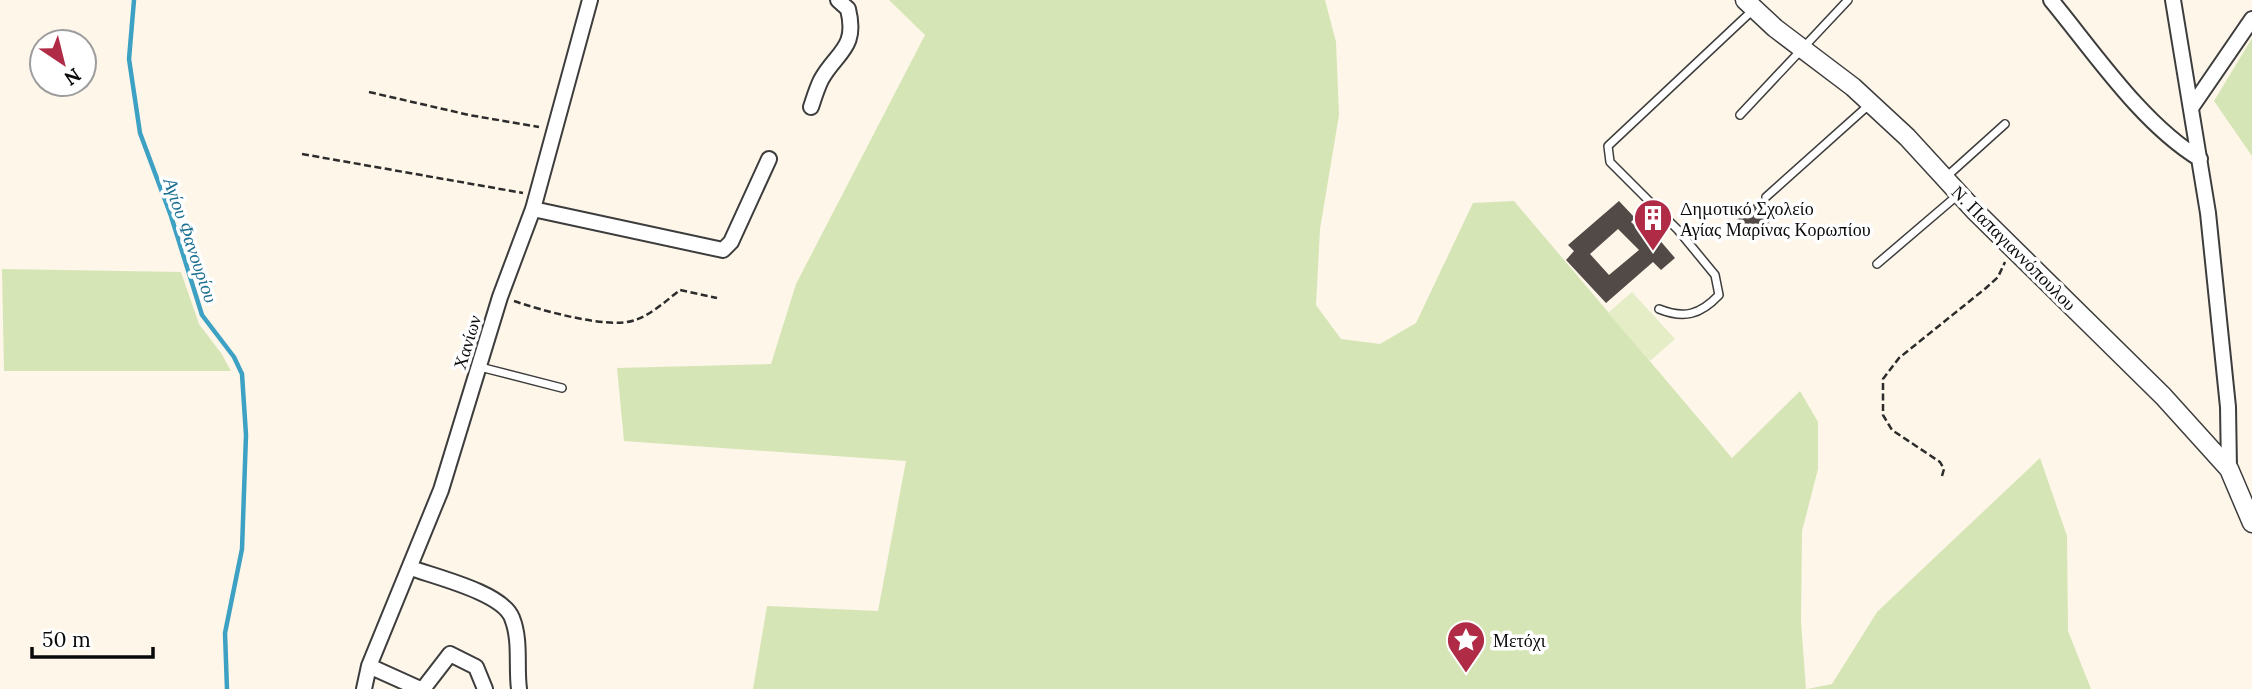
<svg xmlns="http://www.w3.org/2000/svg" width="2252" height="689" viewBox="0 0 2252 689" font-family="Lora,serif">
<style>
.green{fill:#d5e5b5}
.pitch{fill:#e5edc7}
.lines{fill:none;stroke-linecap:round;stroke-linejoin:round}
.stream{stroke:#3da1c4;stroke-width:4.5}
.building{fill:#524a47;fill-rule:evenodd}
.service-casing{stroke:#3d3d3d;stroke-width:10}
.minor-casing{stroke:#3d3d3d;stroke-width:18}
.tertiary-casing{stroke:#3d3d3d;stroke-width:21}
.path{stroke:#2c2c2c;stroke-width:2.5;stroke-dasharray:7 3.5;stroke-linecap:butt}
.service{stroke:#fff;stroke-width:7}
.minor{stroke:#fff;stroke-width:14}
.tertiary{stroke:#fff;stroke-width:18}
.labels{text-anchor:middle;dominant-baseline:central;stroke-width:7;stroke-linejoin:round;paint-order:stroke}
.poi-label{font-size:18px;fill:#0a0a0a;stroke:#fff;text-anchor:start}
.street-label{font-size:18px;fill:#0a0a0a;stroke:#fff}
.water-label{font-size:19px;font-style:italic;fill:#1d7092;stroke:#fff}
</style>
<rect width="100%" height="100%" fill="#fef6e9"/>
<path class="green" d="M889,0H1325L1336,42L1339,115L1320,229L1316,305L1341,339L1380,344L1416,323L1473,203L1514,201L1732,458L1800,391L1818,422V469L1802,531L1801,621L1806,689H753L767,606L878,611L906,461L624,441L617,368L771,364L796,284L925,35Z
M2252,38V156L2214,101Z
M2,269L181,272L199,324L221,353L231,371H4Z
M2040,458L2067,536L2068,631L2091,689H1807L1832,684L1877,612Z"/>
<path class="pitch" d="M1632,292L1675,339L1650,361L1608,313Z"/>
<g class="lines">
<path class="stream" d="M134,0L129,59L140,133L171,216L202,315L234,357L242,374L246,435L242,549L225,633L227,689"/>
</g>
<path class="building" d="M1758,200L1774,218L1753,238L1736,221Z
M1619,201L1635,218L1631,222L1652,241L1657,237L1675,258L1661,270L1653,262L1606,303L1566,260L1574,251L1568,245ZM1618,229L1639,250L1609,275L1590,254Z"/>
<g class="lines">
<g class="service-casing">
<path id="service" d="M1740,115L1848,0
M1945,178L2005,124
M1766,197L1870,104
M1877,264L1959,194
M1659,309C1684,319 1700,315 1719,295L1715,275L1678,230L1610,162L1608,146L1754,9
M480,367L562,388"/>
</g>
<g class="minor-casing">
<path id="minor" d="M2051,0C2094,52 2142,124 2200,159
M2173,0L2208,213L2228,407L2229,469
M811,107C814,98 817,88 821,80C836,52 858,49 848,9L838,0
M2191,108L2252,19
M533,209L723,250L731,242L769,159
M411,568C436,577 503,593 512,618C521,640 516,666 519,689
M369,666L420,689
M364,689L369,666L441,490L500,297L533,209L590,0
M423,689L450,654L476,667L485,689"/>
</g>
<g class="tertiary-casing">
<path id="tertiary" d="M1745,0L1775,28L1853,87L1907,137L1974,210L2163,396L2229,469L2252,523"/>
</g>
<path class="path" d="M369,92L469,115L539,127
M302,154L523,193
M514,301C540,310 610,330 635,320C651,315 667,300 680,290L717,298
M1942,476L1944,469L1940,462L1892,430L1883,415V379L1899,358L1986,288L1998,277L2005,262"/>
<use href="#service" class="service"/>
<use href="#minor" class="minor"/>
<use href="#tertiary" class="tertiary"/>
</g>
<defs>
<g id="building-pin" transform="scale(2.0125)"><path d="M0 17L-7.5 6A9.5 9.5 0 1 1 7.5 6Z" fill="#b02c46" stroke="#fff"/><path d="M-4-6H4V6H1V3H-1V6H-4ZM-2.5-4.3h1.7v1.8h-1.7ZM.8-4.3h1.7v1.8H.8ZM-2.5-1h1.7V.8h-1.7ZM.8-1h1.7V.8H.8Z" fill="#fff"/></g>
<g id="sight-pin" transform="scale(2.0125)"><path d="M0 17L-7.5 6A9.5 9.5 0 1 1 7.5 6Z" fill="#b02c46" stroke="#fff"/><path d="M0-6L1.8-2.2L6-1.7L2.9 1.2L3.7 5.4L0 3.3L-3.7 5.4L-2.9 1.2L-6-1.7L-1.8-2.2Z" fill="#fff"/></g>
</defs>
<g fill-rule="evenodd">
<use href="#building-pin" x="1653" y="218"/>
<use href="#sight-pin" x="1466" y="640"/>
</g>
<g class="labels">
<g class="poi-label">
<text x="1680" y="208">Δημοτικό Σχολείο<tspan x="1680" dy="21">Αγίας Μαρίνας Κορωπίου</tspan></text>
<text x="1493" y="640">Μετόχι</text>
</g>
<g class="street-label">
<text transform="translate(2014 248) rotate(45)">Ν. Παπαγιαννόπουλου</text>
<text transform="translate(467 342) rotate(-73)">Χανίων</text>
</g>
<g class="water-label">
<text transform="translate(191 240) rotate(71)">Αγίου Φανουρίου</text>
</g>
</g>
<g transform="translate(63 63) rotate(145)"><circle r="33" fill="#ffffff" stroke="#9d9d9d" stroke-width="2"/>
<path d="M0-5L12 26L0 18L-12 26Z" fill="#b02c46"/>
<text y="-10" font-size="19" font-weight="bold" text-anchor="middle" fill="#0a0a0a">N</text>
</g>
<path d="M32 647v10h121v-10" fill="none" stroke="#0a0a0a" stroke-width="3.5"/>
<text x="42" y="647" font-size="21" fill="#0a0a0a" stroke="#ffffff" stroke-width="5" paint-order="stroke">50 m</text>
</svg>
